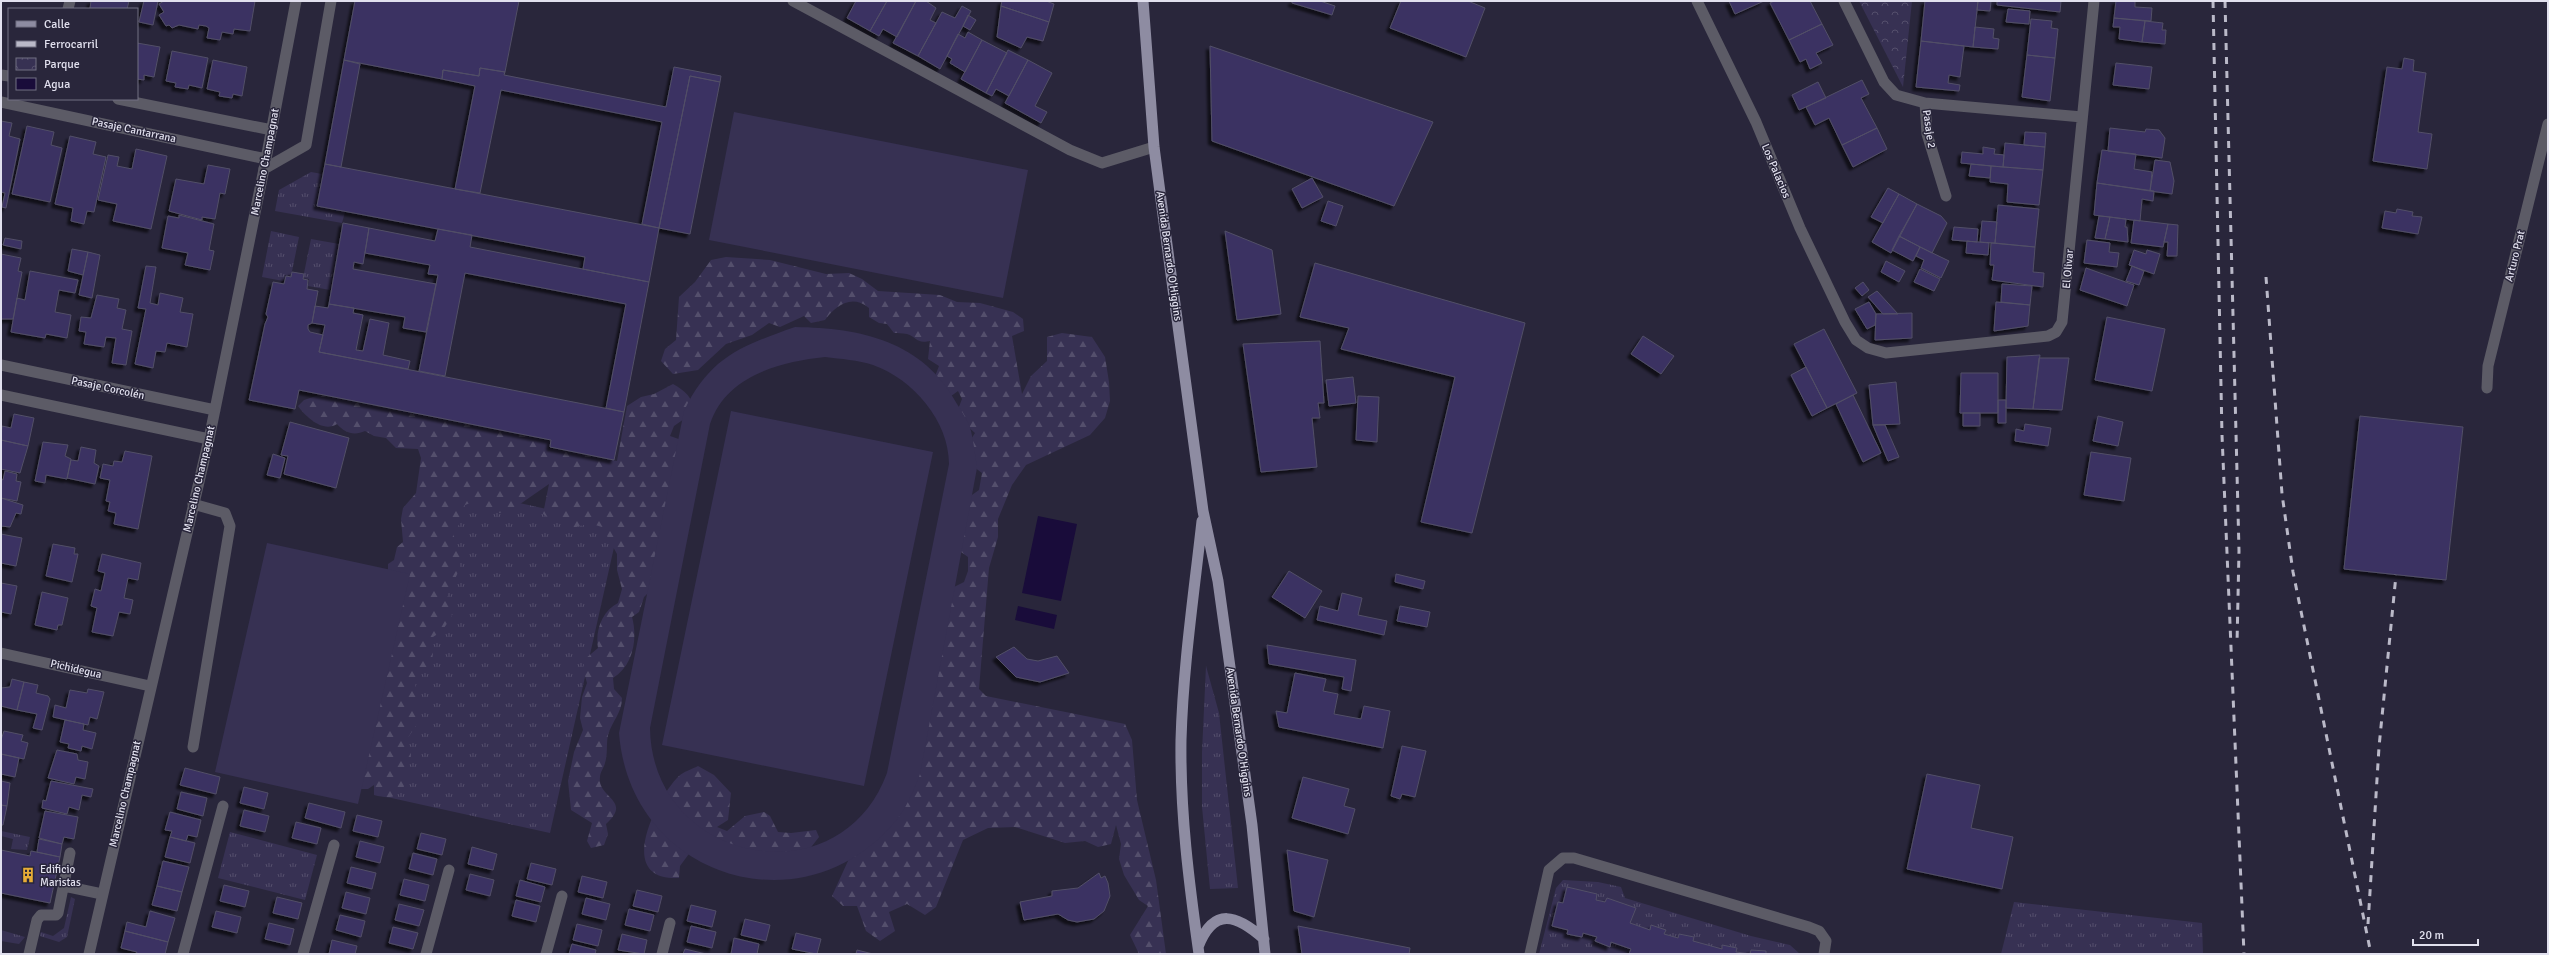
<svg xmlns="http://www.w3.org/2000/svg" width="2549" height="955" viewBox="0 0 2549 955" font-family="Signika,sans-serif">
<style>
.grass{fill:url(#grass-tufts)}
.forest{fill:url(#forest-firs)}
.park{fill:url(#park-crowns)}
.pitch{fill:#373153;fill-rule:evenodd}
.water{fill:#190c3a}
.building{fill:#3a3162;stroke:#524f67;filter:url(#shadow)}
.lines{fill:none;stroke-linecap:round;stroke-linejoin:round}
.service{stroke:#5c5b66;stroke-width:11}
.minor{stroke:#5c5b66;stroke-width:11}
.primary{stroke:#8e8ca2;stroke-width:11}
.rail{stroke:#bab9c8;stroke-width:3;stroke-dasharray:7 7;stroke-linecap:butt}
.labels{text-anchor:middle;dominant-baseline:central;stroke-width:3;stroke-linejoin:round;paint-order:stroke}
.street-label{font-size:11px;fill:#e1e0ee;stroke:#29263b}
.poi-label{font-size:11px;fill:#e1e0ee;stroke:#29263b;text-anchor:start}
</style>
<defs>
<pattern id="grass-tufts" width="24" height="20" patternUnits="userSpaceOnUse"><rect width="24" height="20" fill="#373153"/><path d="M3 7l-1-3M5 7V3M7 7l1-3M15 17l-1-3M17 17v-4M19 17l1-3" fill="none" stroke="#544f6c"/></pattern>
<pattern id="forest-firs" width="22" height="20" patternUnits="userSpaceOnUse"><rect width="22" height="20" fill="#373153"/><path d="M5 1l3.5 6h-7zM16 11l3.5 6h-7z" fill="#544f6c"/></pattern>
<pattern id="park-crowns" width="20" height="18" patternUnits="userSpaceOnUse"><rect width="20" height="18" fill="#373153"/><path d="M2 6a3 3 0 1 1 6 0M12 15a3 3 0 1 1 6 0" fill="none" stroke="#544f6c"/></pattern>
<filter id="shadow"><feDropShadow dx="-3.5" dy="3.5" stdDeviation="1" flood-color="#0009"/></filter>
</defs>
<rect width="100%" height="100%" fill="#29263b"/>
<path class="grass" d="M311,172L322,174L316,206L345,212L342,223L275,211L279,190Z
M271,231L299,237L291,276L285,275L283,281L262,277Z
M311,239L339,244L330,290L308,286L309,279L303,278Z
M447,487L619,525L550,833L378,795Z
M1206,666L1219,713L1238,888L1210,889L1202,807V752Z
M1,831L30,837L27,850L11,849L13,839L1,836Z
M230,832L317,855L305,900L218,878Z
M1563,880L1598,882L1621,887L1625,898L1751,936L1790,945L1800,954H1539L1556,888Z
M71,897L75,899L67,937L59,942L40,936L41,932L53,936L64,928Z
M2014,902L2202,923L2203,954H2001Z
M1,930L25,937L19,944L1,941Z"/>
<path class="forest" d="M726,257L770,260L826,274L849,273L862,279L878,291L940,295L957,302L980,303L1013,312L1023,319L1024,331L1012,336L1022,394L1031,376L1047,361V337L1062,333L1092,337L1105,357L1109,382L1110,401L1105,418L1090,435L1026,465L1012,485L998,519V537L989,568L979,689L986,696L1125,724L1132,740L1137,800L1156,880L1166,954H1139L1130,935L1148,906L1139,900L1124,875L1119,859L1121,844L1116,825L1111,844L1098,847L1085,841L1065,843L1015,827L988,828L963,840L936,907L925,915L907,904L889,912L895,931L880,941L866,931L857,906H843L832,896L853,850L874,830L942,593L964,582L968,571V557L954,547L962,502L979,490L982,473L966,461L968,444L975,433L964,423L957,412L962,399L958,391L947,399L934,379L939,366L928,359L930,341C916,344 917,337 907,334C902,333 898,333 894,333L887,324L879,323L869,317V308C852,294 836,305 825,320L811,323L804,316L780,327L769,323L752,335L726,344L698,370L673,374L661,361L665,349L676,340L679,297L695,282L711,260Z
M673,384C685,391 693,397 694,412L674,426L670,436L690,443L656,585L644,597L639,612L632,617C638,639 633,666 613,678L614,689L622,698C622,713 612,721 608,735C606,744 608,754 605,763C604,768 600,772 600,777C597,798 633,800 606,824L608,834L604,845L591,848L587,841L592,823L571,810L568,781L574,752L583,730L580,718L582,697L587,683L583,669L585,659L598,648C595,631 602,611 618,603L622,589L617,570V554L602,527C589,522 581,525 568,530L562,527L560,521H553L543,514L549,484L510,511L499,513L497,508L489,512L478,511L473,502L465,505L460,523L453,534L460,552V568L447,596L452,616L442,631L430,639L433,653L432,661L428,670L419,674L415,682L420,720L407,739C413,754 411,757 408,772C404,795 396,801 374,795V785L368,789H358L388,577V564L394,560L397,547L403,542L401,519L403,508L416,493L421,458L418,449L396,448L386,438L374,436L365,431C354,436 345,433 337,424C323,433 306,417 298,406L304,400L319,395L551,441L549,448L617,461L627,406L641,397L654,394Z
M698,766L714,775L731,793L728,820L717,827L727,831L745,816L764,812L770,816L778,832L791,833L816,830L819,837L805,855L691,851L680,866L679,878C670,878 660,878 653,872C628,853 662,792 679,776C683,772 692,769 698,766Z"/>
<path class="park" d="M1859,1H1912L1903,87Z"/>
<path class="pitch" d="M734,112L1028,170L1003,298L709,240Z
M795,327C861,328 923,341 957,404C962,412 969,422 971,431C974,443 975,456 977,468L920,774C913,792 906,810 893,824C800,931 630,876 619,733L684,411C710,357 741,346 795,327ZM825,357C841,359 858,360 873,365C913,379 949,421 949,464L887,773C840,901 652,864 650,728L710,424C726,376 779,362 825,357Z
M731,411L933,452L864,786L662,745Z
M267,543L410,574L358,804L215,772Z"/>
<path class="water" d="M1038,516L1077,524L1061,601L1022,593Z
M1018,606L1057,615L1054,629L1015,620Z"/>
<path class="building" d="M91,1H129L127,9H90Z
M144,1H158L153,25L139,22Z
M164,1H255L250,31L234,29L233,34L222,32L220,40L207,38L209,28L206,26L199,25L198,29L179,25L172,28L169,25L166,26L159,15L164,12L159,4Z
M355,1H519L505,72L480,68L479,76L443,70L442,79L344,60Z
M856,1H887L870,31L847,18Z
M887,1H916L897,37L883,29L879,36L870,31Z
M916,1H926L936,8L930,20L936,23L918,56L893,43Z
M1002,1H1046L1054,4L1049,22L1001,6Z
M1292,1H1320L1335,6L1332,15L1292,3Z
M1401,1H1468L1485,8L1466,57L1390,28Z
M1729,1H1764L1735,14Z
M1774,1H1810L1822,24L1789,40L1770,3Z
M1925,1H1978L1973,47L1921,41Z
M1978,1H1991L1990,11L1977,10Z
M1997,1H2061L2060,12L1997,5Z
M2116,1H2135V7L2152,8L2151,21L2114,18Z
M962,6L971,11L940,69L918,56L942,12L955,18Z
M1001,6L1049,22L1043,41L1027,37L1021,48L997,37Z
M2008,9L2030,11L2029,24L2006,22Z
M968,15L976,20L970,30L963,26Z
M2114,18L2145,21L2142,42L2119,39L2120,27H2113Z
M2031,19L2052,21L2051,28L2058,29L2055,58L2027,55Z
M2145,21L2163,23L2162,30H2166L2165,44L2142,42Z
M1822,24L1833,45L1816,53L1822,63L1810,69L1806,59L1800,62L1789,40Z
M1975,27L1994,29L1993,38L1999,39L1998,49L1973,47Z
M968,32L982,40L965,72L950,63L952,59L947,56L958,34L965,38Z
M982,40L1007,53L986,93L961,79Z
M1921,41L1964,46L1960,77L1949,75L1948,83L1960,85L1959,91L1916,87Z
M137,43L160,47L154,77L144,75V80L137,79Z
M1210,46L1433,122L1394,206L1212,141Z
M1008,50L1028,60L1009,96L996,89L992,96L986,93Z
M172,51L208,58L202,88L189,85L188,89L175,87L176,83L166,81Z
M2027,55L2055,58L2050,101L2022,97Z
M2404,58L2414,60L2413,71L2426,73L2418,132L2432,134L2427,169L2373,161L2387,67L2402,69Z
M213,60L247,67L242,96L233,94L232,98L219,96L220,92L207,89Z
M344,60L360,64L341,167L325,164Z
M1028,60L1052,73L1035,106L1047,112L1041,123L1005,103Z
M2116,63L2152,67L2149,89L2113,85Z
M674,67L721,76L720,82L690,76L659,228L642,224L662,122L501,90L480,193L455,189L475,86L442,79L443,70L479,76L480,68L505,72L504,75L666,107Z
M690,76L720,82L690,234L659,228Z
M1862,80L1869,94L1861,98L1877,128L1842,145L1829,118L1815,125L1806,107Z
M1818,82L1826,98L1799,110L1792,95Z
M1,121L12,123L9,136L20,139L6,208L2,207L5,193L1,192Z
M27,126L54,132L51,145L62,148L50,202L12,194Z
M1877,128L1887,149L1853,167L1842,145Z
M2110,128L2145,132L2146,129L2159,130L2165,138L2162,158L2108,151Z
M2025,132L2046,133L2045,147L2024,145Z
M70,136L96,142L93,154L106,157L94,212L87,211L84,224L71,221L73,208L55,204Z
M2005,143L2045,147L2043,170L2003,167Z
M1983,147L1995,149L1994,154L2004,155L2003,167L1961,163L1962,152L1983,154Z
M136,149L167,156L151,229L113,221L117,204L98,200L108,155L119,157L117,166L132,169Z
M2102,150L2136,154L2134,169L2152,172L2150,191L2097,183Z
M2155,160L2170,162L2174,181L2172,194L2150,191Z
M325,164L659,228L649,282L583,269L585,257L317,206Z
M1971,164L1991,166L1990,178L1969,176Z
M208,165L230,169L225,194L220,193L215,219L202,217V220L169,211L176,179L204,184Z
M1991,166L2043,170L2039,205L2007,202L2008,184L1990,182Z
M1312,178L1323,197L1302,208L1292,189Z
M2097,183L2154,191L2153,201L2142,199L2140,221L2094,215Z
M1888,188L1899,194L1883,223L1871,217Z
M1899,194L1917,204L1891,253L1872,242Z
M1328,201L1343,206L1336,226L1321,221Z
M1917,204L1941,216L1947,223L1932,253L1899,236Z
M1998,205L2039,209L2035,247L1995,243Z
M2397,209L2413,212L2412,216L2422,217L2418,234L2382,228L2385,211L2396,213Z
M179,215L214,224L209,250L214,251L210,270L185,265L188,253L162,248L168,216L179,218Z
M2099,216L2110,217L2105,239L2095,238Z
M2110,217L2126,219L2125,227H2127L2128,242L2105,239Z
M2134,220L2168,224L2163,247L2131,243Z
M1982,221L1997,222L1995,243L1980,242Z
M343,223L369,228L363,264L354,262L353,269L436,284L426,332L403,328L405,317L329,304Z
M2168,224L2178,225L2177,256H2167L2168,242H2164Z
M1954,227L1978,229L1977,242L1952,240Z
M369,228L435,241L438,229L472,235L470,247L649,282L624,412L606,408L626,304L465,273L445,376L419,371L438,275L428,274L430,265L365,253Z
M1225,231L1272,250L1281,314L1237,320Z
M1899,236L1920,247L1913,261L1892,250Z
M5,238L22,241L21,249L3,245Z
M2087,240L2110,243L2109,252L2119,253L2117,267L2084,263Z
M1967,241L1989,243L1988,255L1966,253Z
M1991,243L2035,247L2033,272L2044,273L2043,287L1992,280L1994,265H1990Z
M1920,247L1949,261L1941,278L1921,268L1924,260L1916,256Z
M72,249L88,252L83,275L68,271Z
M2134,250L2146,254L2147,250L2160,254L2154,274L2129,265Z
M88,252L100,255L92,298L79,295Z
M1,254L21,258L18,271L22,272L13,319H1Z
M1886,261L1905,271L1899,282L1881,272Z
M1315,263L1525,323L1472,533L1421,522L1455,377L1341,349L1349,328L1300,317Z
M146,266L156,267L150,303L158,305L160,293L183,298L180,312L193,314L187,347L167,343L165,352L156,351L153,368L135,364L146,309L138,308Z
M2132,266L2144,271L2139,285L2126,281Z
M2086,268L2134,285L2127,306L2080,290Z
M1920,269L1940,279L1934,291L1914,282Z
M30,271L78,280L75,293L59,290L55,312L71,315L67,338L46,334L45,338L11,332L17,298L25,300Z
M292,272L304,274L303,279L308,280L307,289L318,291L312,323L308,325V329L310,332L323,335L319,352L624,412L614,460L550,447L551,440L299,390L295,409L249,400L265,324L268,317L266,314L273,282L284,284L286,276L291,277Z
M1863,282L1869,290L1862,296L1855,288Z
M2002,284L2032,286L2030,305L2001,302Z
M1877,291L1898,314H1883L1868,297Z
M97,295L119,299L117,308L126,310L122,329L132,331L126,365L112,363L116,338L106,337L104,347L84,344L86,332L79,331L81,317L91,318Z
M1869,302L1876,314L1875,325L1867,329L1855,309Z
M1996,302L2030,305L2028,326L1994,331Z
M329,304L354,308L353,313L363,315L356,350L363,351L370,319L389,323L383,355L410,361L408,369L319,352L325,325L312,323L315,306L328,308Z
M1912,313V338L1875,340L1876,314Z
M2107,317L2165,329L2152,391L2095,380Z
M1824,329L1857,393L1827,408L1794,344Z
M1643,336L1674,356L1661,374L1631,354Z
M1320,341L1324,403H1318L1320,418H1312L1317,467L1261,472L1243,344Z
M2040,355L2033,409L2006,408L2007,357Z
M2039,358H2069L2062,410L2033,409Z
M1806,367L1827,408L1812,416L1791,375Z
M1961,373H1998V413H1960Z
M1353,377L1356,403L1329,406L1326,380Z
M1896,382L1900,424L1873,425L1869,385Z
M1853,395L1881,453L1863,462L1836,404Z
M1358,396L1379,397L1377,442L1356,440Z
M1998,400H2006V423H1998Z
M1963,413H1980V426H1963Z
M14,414L34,418L28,446L1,440L2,426L11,428Z
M2098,416L2123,422L2118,446L2093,441Z
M2360,416L2463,427L2446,580L2344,569Z
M290,422L349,438L336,488L284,474L288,456L281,455Z
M2025,424L2051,428L2048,446L2015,441L2016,429L2024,431Z
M1873,425H1885L1899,457L1888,461Z
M1,440L28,446L20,473L1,469Z
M43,442L68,445L65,456L71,459L67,479L46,475L45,483L35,481Z
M81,447L96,450L94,463L99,466L95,484L67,478L71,460L78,461Z
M125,451L152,456L138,529L114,524L116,513L108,511L110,502L106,501L110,480L100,478L103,464L113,466L114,461L122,462Z
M2091,452L2131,458L2124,501L2084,495Z
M273,454L285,458L280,478L267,475Z
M5,471L17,474L16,481L21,482L17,501L1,498V479L3,480Z
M1,498L23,505L21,514L16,513L10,527L1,526Z
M1,534L22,538L16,566L1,563Z
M53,544L75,548L74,554H78L72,582L46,576Z
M102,554L141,563L138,580L128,578L124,598L133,600L130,614L119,612L113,636L92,632L97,608L91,606L95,589L101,591L105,573L98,571Z
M1289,571L1322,591L1305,618L1272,597Z
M1396,574L1425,581L1423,589L1395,582Z
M1,583L17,586L11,614L1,612Z
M42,592L68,598L62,625H58L57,630L35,625Z
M1342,593L1362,598L1358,615L1387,621L1384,635L1317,620L1320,606L1338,611Z
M1400,606L1430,612L1427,627L1397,621Z
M1267,645L1356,660L1351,691L1342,689L1344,677L1269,664Z
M1014,647L1027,659L1038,661L1057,656L1069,673L1040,682L1016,677L996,657Z
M1295,673L1326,679L1323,691L1338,694L1334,714L1361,719L1364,706L1390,711L1383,748L1279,727L1276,711L1287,713Z
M12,679L24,682L17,710L1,706V688L10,687Z
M24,682L38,685L36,693L48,696L50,699L42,730L33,728L37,714L17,710Z
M88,689L104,692L97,719L90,717L88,725L53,717L55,705L66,708L70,690L87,693Z
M65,720L84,724L83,730L96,733L92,749L82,746L81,751L68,748L69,744L60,742Z
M4,731L23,735L21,741L28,743L24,759L1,754V740Z
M1402,746L1426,751L1415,797L1402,794L1400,799L1391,796Z
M57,750L77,754L78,760L88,762L85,779L76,777L74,784L48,778Z
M1,754L19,758L15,777L1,774Z
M185,768L220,777L216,794L180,785Z
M1927,774L1980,785L1971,828L2013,837L2002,889L1907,869Z
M1303,777L1349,789L1344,806L1355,809L1348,834L1292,818Z
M1,781L10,783L7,806L1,805Z
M51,781L93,789L91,797L82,795L79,810L69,807L67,814L42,808L43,800L46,801Z
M244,787L268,793L264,809L240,803Z
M181,792L207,798L203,816L177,809Z
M309,803L345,812L341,828L305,818Z
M1,805L7,806L3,825H1Z
M244,810L269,816L265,832L240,826Z
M45,811L78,817L74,839L64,837L62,844L39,838Z
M170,812L201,820L197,837L188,835L186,841L170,837L172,831L165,830Z
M357,815L382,821L378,837L353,831Z
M296,822L321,828L317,844L292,838Z
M421,833L446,839L442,855L417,849Z
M170,837L195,843L190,863L165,857Z
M39,839L62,844L60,857L37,852Z
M360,841L384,847L380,863L356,857Z
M472,847L497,854L493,870L468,864Z
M1,850L30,856L31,851L60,857L50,903L1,893Z
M1287,850L1328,860L1314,917L1294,911Z
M413,853L437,859L433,875L409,869Z
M163,861L189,867L182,892L157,886Z
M531,863L556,869L552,885L527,879Z
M351,867L376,873L372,889L347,883Z
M1099,873L1101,878L1105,876L1108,883L1110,896L1104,911L1094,919L1077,922L1068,920L1058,914L1024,920L1020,902L1052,896V891L1078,888Z
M470,874L494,880L490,896L466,890Z
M582,876L607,882L603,898L578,892Z
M404,879L429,885L425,901L400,895Z
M520,880L545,887L541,902L516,896Z
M224,885L249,891L245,907L220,901Z
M157,886L182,892L177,911L152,905Z
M1567,887L1597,894L1596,900L1605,902L1607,898L1636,908L1630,923L1650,930L1651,925L1666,930L1664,934L1678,938L1679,934L1694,937L1693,941L1722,949V945L1737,948L1736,952L1750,954L1751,950L1766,951V954H1629L1631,949L1611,942L1610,947L1595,941L1597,937L1583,933L1582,937L1567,934L1568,930L1552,926L1558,902L1563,903Z
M637,890L662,896L658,912L633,906Z
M346,892L370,898L366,914L342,908Z
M277,897L302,903L298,919L273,913Z
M586,898L610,904L606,920L582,914Z
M516,900L540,906L536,922L512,916Z
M399,904L424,910L419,926L395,920Z
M691,905L716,911L712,927L687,921Z
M629,909L654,915L650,931L625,925Z
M150,911L175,918L168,942L125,931L127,922L146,927Z
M216,911L241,917L237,933L212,927Z
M340,915L365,921L361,937L336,930Z
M745,919L770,925L766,941L741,935Z
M269,923L294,929L290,945L265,939Z
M577,924L602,930L598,946L573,940Z
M691,926L716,932L712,948L687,942Z
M1298,926L1410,948L1409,954H1302Z
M393,927L418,933L413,949L389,943Z
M125,931L168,942L165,954H136L137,952L121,948Z
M796,933L821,939L817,954L792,949Z
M622,934L647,940L644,954L618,950Z
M734,938L759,944L757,954H731Z
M332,940L357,946L355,954H329Z
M572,944L596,950L595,954H569Z
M685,949L706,954H683Z
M857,950L873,954H856Z"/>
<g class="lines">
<path class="service" d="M793,1L1070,150L1102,163L1154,147
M264,169L306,145L331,1
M193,747L230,526L225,513L193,504
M64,886L102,894
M29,954L37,920L41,915H56L58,913L70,853
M1530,954L1549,870L1563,858H1574L1809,927L1819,931L1826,941L1824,954"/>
<path class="minor" d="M1697,1L1756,122L1800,228L1845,322L1856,340L1868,348L1886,353L2048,336L2056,332L2062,322L2094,1
M1844,1L1884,82L1896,95L1925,103L1927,134L1946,196
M68,9L70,1
M1,75L9,76
M118,99L272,130
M1,102L266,159
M1925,103L2082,117
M1,365L215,410
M2487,388L2488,366L2548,124
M1,395L209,439
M1,653L150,686
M89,954L209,439L266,159L296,1
M183,954L223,806
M303,954L334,845
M426,954L449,870
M546,954L562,896
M662,954L670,923"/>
<path class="primary" d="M1143,1L1154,147L1163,215L1203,511L1218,581L1252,825L1265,954
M1198,947C1214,906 1237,915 1264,939
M1199,954C1189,883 1180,812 1181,740C1183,667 1194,593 1202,521"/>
<path class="rail" d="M2213,1L2222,435L2244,954
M2225,1L2239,551L2237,644
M2266,277L2282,494L2293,572L2371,954
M2368,924L2379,747L2396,575"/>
</g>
<defs>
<g id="building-bare" transform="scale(1.2)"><path d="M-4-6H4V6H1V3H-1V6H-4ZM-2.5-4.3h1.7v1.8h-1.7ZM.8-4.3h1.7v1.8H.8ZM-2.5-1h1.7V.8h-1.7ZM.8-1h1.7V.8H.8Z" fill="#e7ac36" stroke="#29263b" stroke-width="2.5" paint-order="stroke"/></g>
</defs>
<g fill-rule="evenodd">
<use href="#building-bare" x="28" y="875"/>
</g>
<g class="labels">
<g class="street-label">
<text transform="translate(1929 129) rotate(82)">Pasaje 2</text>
<text transform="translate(134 130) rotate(12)">Pasaje Cantarrana</text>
<text transform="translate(265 162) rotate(-79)">Marcelino Champagnat</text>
<text transform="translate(1776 171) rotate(67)">Los Palacios</text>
<text transform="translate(1169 256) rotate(82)">Avenida Bernardo O'Higgins</text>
<text transform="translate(2515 256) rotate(-76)">Arturo Prat</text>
<text transform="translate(2068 269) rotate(-85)">El Olivar</text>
<text transform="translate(108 388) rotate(12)">Pasaje Corcolén</text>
<text transform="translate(199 479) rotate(-77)">Marcelino Champagnat</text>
<text transform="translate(76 669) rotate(13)">Pichidegua</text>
<text transform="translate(1239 732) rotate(82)">Avenida Bernardo O'Higgins</text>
<text transform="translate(125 794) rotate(-77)">Marcelino Champagnat</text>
</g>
<g class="poi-label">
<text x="40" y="869">Edificio<tspan x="40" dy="13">Maristas</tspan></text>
</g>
</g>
<rect width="2549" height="955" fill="none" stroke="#e1e0ee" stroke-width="4"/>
<rect x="8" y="8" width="130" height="92" fill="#29263b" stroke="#737083"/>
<rect x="16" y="21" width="20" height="6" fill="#8e8ca2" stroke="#737083"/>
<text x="44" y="28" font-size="12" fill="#e1e0ee">Calle</text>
<rect x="16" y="41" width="20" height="6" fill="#bab9c8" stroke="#737083"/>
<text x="44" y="48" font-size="12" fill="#e1e0ee">Ferrocarril</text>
<rect x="16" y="58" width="20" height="12" fill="url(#park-crowns)" stroke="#737083"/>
<text x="44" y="68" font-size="12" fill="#e1e0ee">Parque</text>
<rect x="16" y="78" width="20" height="12" fill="#190c3a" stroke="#737083"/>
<text x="44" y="88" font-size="12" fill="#e1e0ee">Agua</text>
<path d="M2413 939v6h65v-6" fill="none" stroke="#e1e0ee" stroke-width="2"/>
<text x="2419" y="939" font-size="12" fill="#e1e0ee" stroke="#29263b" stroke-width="3" paint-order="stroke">20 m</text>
</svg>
